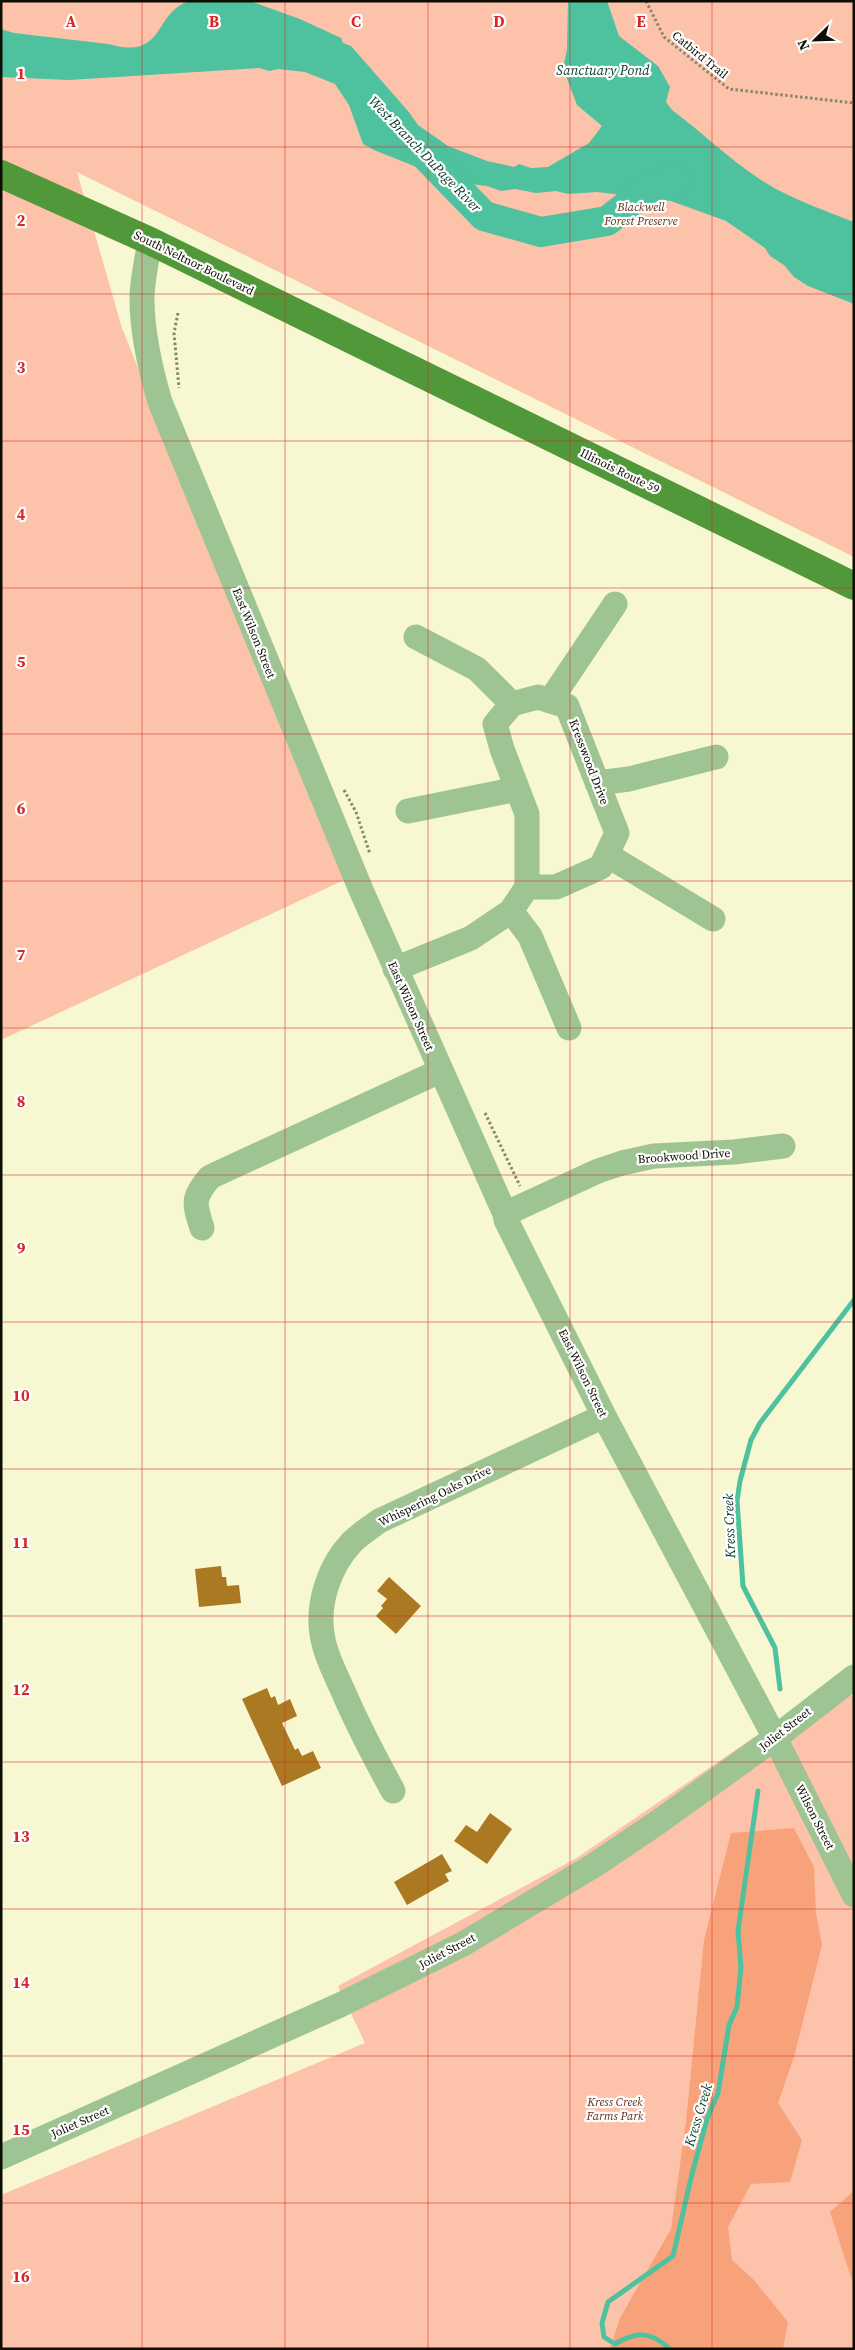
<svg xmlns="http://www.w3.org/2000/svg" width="855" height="2350" viewBox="0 0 855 2350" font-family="'Source Serif 4',serif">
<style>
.green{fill:#fcc3aa}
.forest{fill:#f8a27b}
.water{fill:#4ec19e}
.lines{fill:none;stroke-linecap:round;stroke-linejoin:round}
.stream{stroke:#4ec19e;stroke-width:5}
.river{stroke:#4ec19e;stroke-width:30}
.building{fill:#ac7923}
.path{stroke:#86866d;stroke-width:3;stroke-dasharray:2.5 2.5;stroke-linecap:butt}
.minor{stroke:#9ec493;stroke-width:25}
.major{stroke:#509839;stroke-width:28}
.grid{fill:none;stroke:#d62828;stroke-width:1;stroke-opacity:0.55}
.labels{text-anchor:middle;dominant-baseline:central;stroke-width:4.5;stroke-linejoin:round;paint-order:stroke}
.street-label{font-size:12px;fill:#0d0d02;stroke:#fff}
.park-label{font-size:12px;font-style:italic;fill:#642e13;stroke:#fff}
.water-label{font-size:14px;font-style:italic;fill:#073b2d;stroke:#fff}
.grid-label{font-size:16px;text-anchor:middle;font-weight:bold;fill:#d62828;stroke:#fff;stroke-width:4.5;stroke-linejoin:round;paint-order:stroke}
</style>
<rect width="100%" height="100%" fill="#f7f7d1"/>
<path class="green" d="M1,1H854V557L77,172L122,328L344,880L1,1040Z
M854,1695V2349H1V2195L365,2043L338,1986L575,1859L759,1734L817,1704Z"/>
<path class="forest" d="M794,1828L814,1867L816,1913L822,1945L794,2057L778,2103L802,2140L790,2182L751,2184L728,2227L732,2260L753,2279L788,2322L783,2349H610L620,2318L671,2229L686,2121L704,1940L731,1833Z
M854,2191V2287L830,2212Z"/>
<path class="water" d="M190,1H250L300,19L341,38L343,43L351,46L408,111L418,125L448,146L487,161L514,167L519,164L531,168L548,167L589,143L602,126L577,105L563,68L567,50L568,1H607L619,36L658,66L670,87L666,102L672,110C707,136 738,168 776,189C801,202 828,212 854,222V304L808,286L794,277L784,265L770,256L765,248L726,221L671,201L597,192L568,194L556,191L536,193L515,189L501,191L487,186L454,182L374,150L363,144L349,105L335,84L305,72L278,69L269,71L259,68L69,80L1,77V29L14,33L108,44C167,61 152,12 190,1Z"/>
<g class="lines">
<path class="stream" d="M780,1689L775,1648L743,1586L737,1501L740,1481L751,1440L760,1423L854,1300
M670,2349C650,2331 637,2331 615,2344L604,2337L602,2323L608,2302L673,2256L692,2174L707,2119L718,2093L729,2025L737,2007L741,1967L738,1931L758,1791"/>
<path class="river" d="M420,150L484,216L541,232L607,221L648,189L670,179L675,180"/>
</g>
<path class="building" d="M221,1566L222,1577H226L227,1586L239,1585L241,1603L199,1607L195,1569Z
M389,1577L421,1606L396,1634L376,1616L383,1608L381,1606L387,1599L377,1591Z
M267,1688L271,1698L275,1696L278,1705L290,1699L297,1716L282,1723L295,1750L298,1748L302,1756L313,1751L321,1768L282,1786L242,1699Z
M490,1813L512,1829L487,1864L454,1841L466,1825L477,1832Z
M442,1854L452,1871L445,1874L449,1881L407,1905L394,1882Z"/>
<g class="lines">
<path class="path" d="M646,1L664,37L729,89L854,103
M178,313L174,333L179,388
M344,790L356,812L370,854
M485,1113L520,1186"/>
<path class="minor" d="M150,241C147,260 142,280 142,299C142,334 150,368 160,402L361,890L505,1214L506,1220L604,1416L775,1738L854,1895
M416,637L477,669L512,704
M538,697L567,706L617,833L601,867L556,887H527V814L502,749L495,724L512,704Z
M550,701L615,604
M597,783L629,779L716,757
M408,811L517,789
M607,855L713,919
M511,911L530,936L569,1028
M395,969L471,938L511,911L527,887
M505,1214L598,1171L622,1163L654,1156L734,1152L783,1146
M202,1228C194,1203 192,1198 210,1177L440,1071
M393,1791C375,1758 358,1726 343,1691C335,1673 325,1654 322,1634C317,1602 330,1565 352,1542C360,1534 370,1528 379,1521L604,1416
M1,2157L340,2005L463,1944L593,1866L657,1823L775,1738L854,1677"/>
<path class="major" d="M1,174L150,241L854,586"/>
</g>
<path class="grid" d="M142,1V2349M285,1V2349M428,1V2349M570,1V2349M712,1V2349M1,147H854M1,294H854M1,441H854M1,588H854M1,734H854M1,881H854M1,1028H854M1,1175H854M1,1322H854M1,1469H854M1,1616H854M1,1762H854M1,1909H854M1,2056H854M1,2203H854"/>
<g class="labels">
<g class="street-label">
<text transform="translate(700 55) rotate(39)">Catbird Trail</text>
<text transform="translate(194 263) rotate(26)">South Neltnor Boulevard</text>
<text transform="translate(620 471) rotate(26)">Illinois Route 59</text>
<text transform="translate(254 633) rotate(68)">East Wilson Street</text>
<text transform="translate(589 762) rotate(69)">Kresswood Drive</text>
<text transform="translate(411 1006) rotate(66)">East Wilson Street</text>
<text transform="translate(684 1156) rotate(-4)">Brookwood Drive</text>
<text transform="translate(583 1373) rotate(64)">East Wilson Street</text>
<text transform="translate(435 1496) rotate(-26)">Whispering Oaks Drive</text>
<text transform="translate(785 1729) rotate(-38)">Joliet Street</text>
<text transform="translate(815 1817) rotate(63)">Wilson Street</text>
<text transform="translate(447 1951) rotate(-28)">Joliet Street</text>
<text transform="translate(80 2122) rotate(-24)">Joliet Street</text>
</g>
<g class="park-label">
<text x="641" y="207">Blackwell<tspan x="641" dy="14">Forest Preserve</tspan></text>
<text x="615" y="2102">Kress Creek<tspan x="615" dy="14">Farms Park</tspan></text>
</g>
<g class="water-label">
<text x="603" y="70">Sanctuary Pond</text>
<text transform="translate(425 154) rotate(46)">West Branch DuPage River</text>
<text transform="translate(729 1526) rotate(-92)">Kress Creek</text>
<text transform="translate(698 2115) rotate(-73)">Kress Creek</text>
</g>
</g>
<g class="grid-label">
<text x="71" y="27">A</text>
<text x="214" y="27">B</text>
<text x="356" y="27">C</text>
<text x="499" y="27">D</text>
<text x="641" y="27">E</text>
<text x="21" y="79">1</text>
<text x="21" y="226">2</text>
<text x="21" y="373">3</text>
<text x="21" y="520">4</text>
<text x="21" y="667">5</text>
<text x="21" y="814">6</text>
<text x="21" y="960">7</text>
<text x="21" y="1107">8</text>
<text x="21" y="1254">9</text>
<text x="21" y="1401">10</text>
<text x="21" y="1548">11</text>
<text x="21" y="1695">12</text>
<text x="21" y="1842">13</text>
<text x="21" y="1988">14</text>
<text x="21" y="2135">15</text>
<text x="21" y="2282">16</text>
</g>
<rect width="855" height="2350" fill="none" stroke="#0d0d02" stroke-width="5"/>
<g transform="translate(815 40) rotate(247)" stroke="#ffffff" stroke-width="4" paint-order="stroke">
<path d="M0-4L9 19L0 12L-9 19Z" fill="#0d0d02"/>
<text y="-8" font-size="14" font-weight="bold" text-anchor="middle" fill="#0d0d02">N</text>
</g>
</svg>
